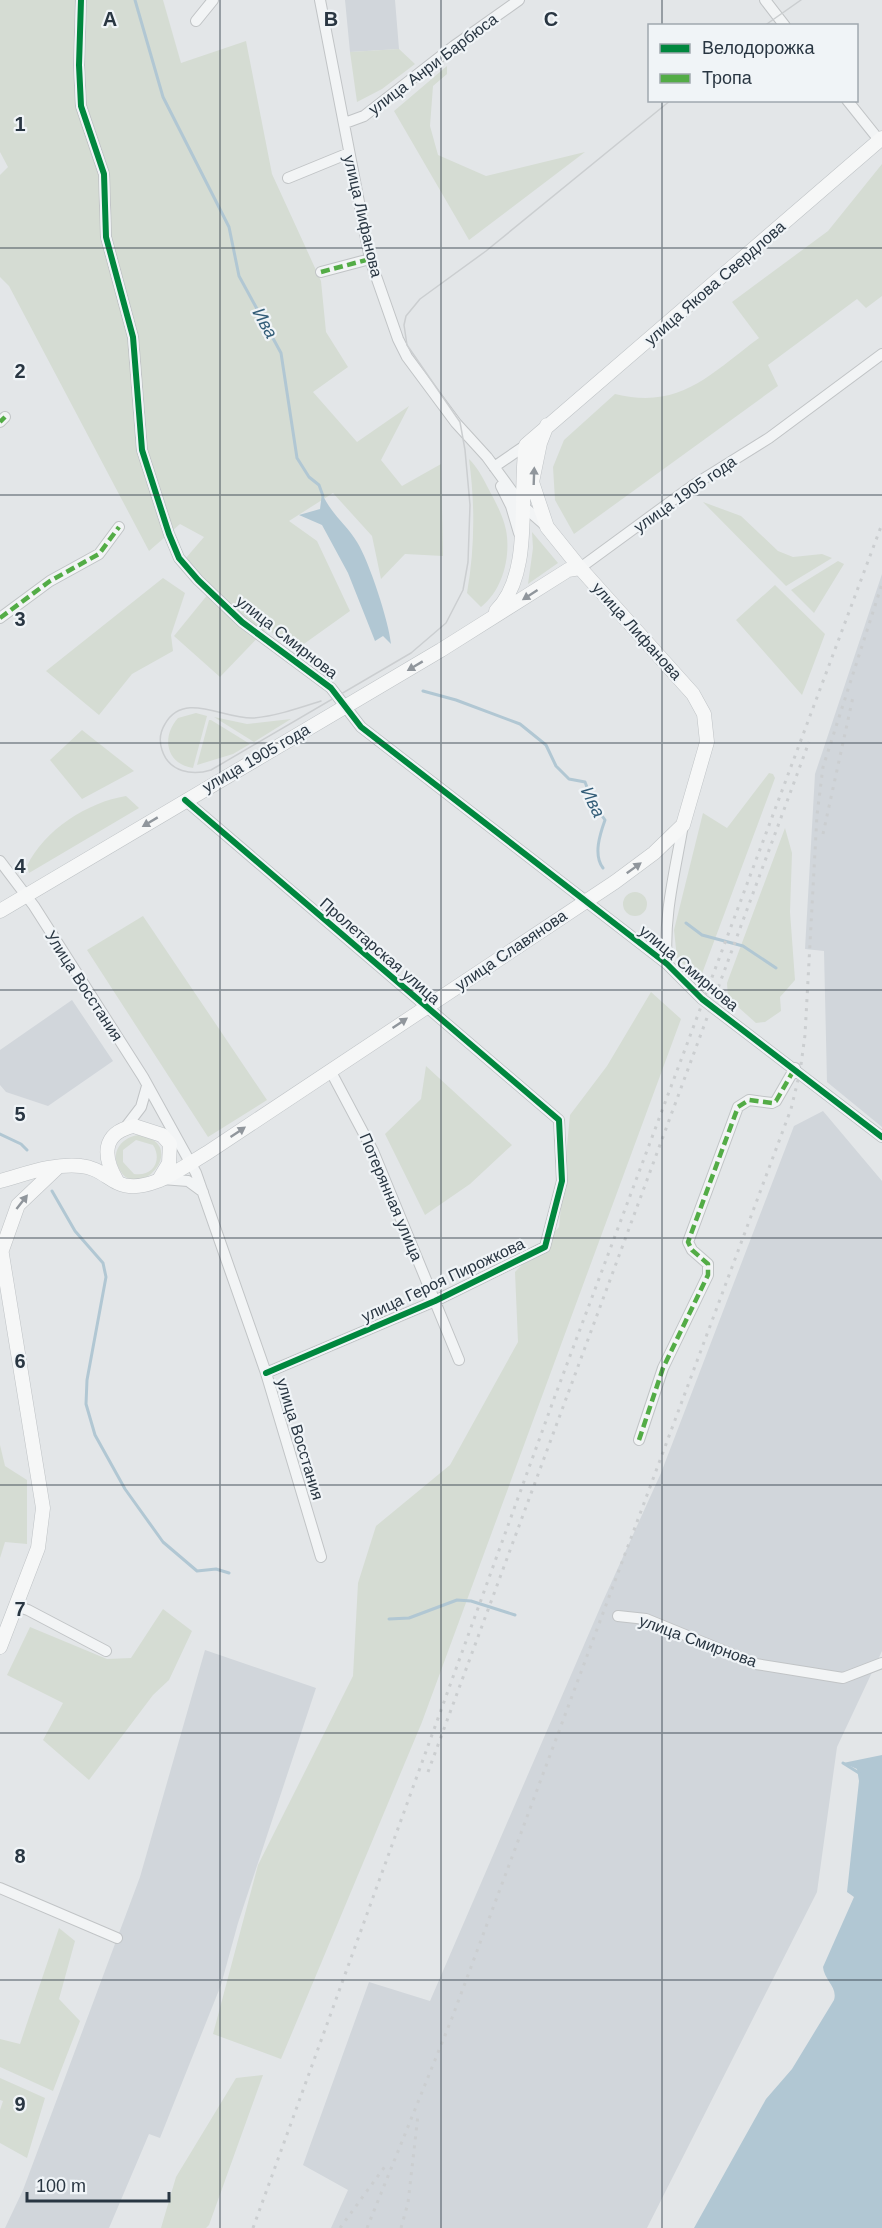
<svg xmlns="http://www.w3.org/2000/svg" width="882" height="2228" viewBox="0 0 882 2228" font-family="Arial,sans-serif">
<style>
.built{fill:#d1d6db}
.green{fill:#d5dcd3;fill-rule:evenodd}
.water{fill:#b1c7d3}
.lines{fill:none;stroke-linecap:round;stroke-linejoin:round}
.stream{stroke:#b1c7d3;stroke-width:3}
.minor-casing{stroke:#c1c4c6;stroke-width:12}
.major-casing{stroke:#bfc3c6;stroke-width:15}
.minor{stroke:#f2f4f5;stroke-width:10}
.major{stroke:#f6f7f7;stroke-width:14}
.tram{stroke:#cbced0;stroke-width:1.5}
.rail{stroke:#cbced0;stroke-width:3;stroke-dasharray:3 6;stroke-linecap:butt}
.quiet{stroke:#53ac46;stroke-width:4.5;stroke-dasharray:9 4.5;stroke-linecap:butt}
.cycleway-casing{stroke:#f0f4f7;stroke-width:10}
.cycleway{stroke:#00873e;stroke-width:6}
.oneway{fill:#90969c}
.grid{fill:none;stroke:#293642;stroke-width:1.5;stroke-opacity:0.55}
.labels{text-anchor:middle;dominant-baseline:central;stroke-width:4.5;stroke-linejoin:round;paint-order:stroke}
.street-label{font-size:16px;fill:#293642;stroke:#f0f4f7}
.water-label{font-size:18px;font-style:italic;fill:#325c77;stroke:#f0f4f7}
.grid-label{font-size:20px;text-anchor:middle;font-weight:bold;fill:#293642;stroke:#f0f4f7;stroke-width:4.5;stroke-linejoin:round;paint-order:stroke}
</style>
<rect width="100%" height="100%" fill="#e3e6e8"/>
<path class="built" d="M345,0H395L399,49L350,52Z
M882,574V1127L827,1082L824,951L805,949L815,774Z
M72,1000L113,1061L48,1106L6,1092L0,1085V1050Z
M823,1111L882,1181V1651L837,1747L817,1892L647,2228H331L348,2190L303,2165L369,1982L430,2001L603,1601L661,1473L794,1126Z
M205,1650L316,1688L238,1923L221,1985L160,2138L149,2134L109,2228H5L23,2190L140,1877Z"/>
<path class="green" d="M0,0H163L181,63L246,41L272,174L321,281L326,332L348,367L313,392L357,442L409,406L381,460L402,486L441,464L443,556L405,554L381,579L372,536L333,493L289,521L317,541L350,611L294,651L267,628L220,677L174,636L213,588L185,559L204,537L180,524L149,551L9,286L0,277V175L8,167L0,152Z
M399,49L415,64L382,89L357,102L350,52Z
M447,66V74L433,86L430,126L438,155L486,176L585,152L469,240L394,111Z
M882,164V296L866,308L857,299L768,365L778,386L574,534L555,500L553,467L564,440L615,394C681,410 710,374 759,338L732,302L828,231Z
M469,459C477,467 482,476 487,486C494,499 503,515 506,530C511,556 503,590 481,607L467,593C475,548 475,503 469,459Z
M703,502L741,516L778,551L793,557L822,554L832,558L786,586Z
M532,532L558,563L528,584L533,548Z
M838,561L844,564L814,613L791,590Z
M163,578L185,593L171,635L173,651L132,674L99,715L46,671Z
M775,585L825,634L802,695L736,620Z
M196,713L207,716L193,768C166,764 161,737 178,718Z
M214,717L247,724L291,719L254,742Z
M209,720H211L250,744L233,754L197,765Z
M82,730L134,771L82,799L50,760Z
M769,773L773,774L775,778L700,979L677,958L674,930L703,813L727,828Z
M126,796L139,808L29,873L27,866C44,830 88,802 126,796Z
M785,828L792,853L790,912L795,980L780,997L781,1011L765,1022L756,1023L728,998L727,983Z
M623 904a12 12 0 1 1 24 0a12 12 0 1 1-24 0Z
M143,916L267,1100L208,1137L87,950Z
M651,992L681,1019L422,1722L281,2059L213,2034L258,1865L353,1676L358,1583L376,1526L450,1465L518,1342L515,1272L559,1227L570,1115L607,1066Z
M426,1066L512,1145L470,1184L425,1215L385,1134L421,1099Z
M138,1135C194,1143 134,1211 117,1164C112,1149 124,1137 138,1135ZM136,1140L153,1145C163,1161 152,1177 134,1174L123,1162V1150Z
M0,1445L5,1466L27,1480V1544L5,1542L0,1558Z
M163,1609L192,1631L169,1680L153,1695L89,1780L43,1740L63,1703L7,1675L30,1627L107,1659L131,1658Z
M59,1928L75,1941L59,1999L80,2021L53,2091L0,2067V2039L20,2044Z
M263,2075L209,2225L206,2228H161L176,2177L236,2078Z
M0,2078L45,2098L27,2158L0,2143V2110L3,2101L0,2100Z"/>
<path class="water" d="M322,493C330,513 346,524 357,542C369,561 389,622 391,644L383,636L375,641L348,573L322,525L299,515L320,509Z
M882,1755V2228H694L766,2099L792,2069L834,2000C838,1987 824,1980 823,1967L854,1897L847,1892L859,1781L857,1769L843,1763Z"/>
<g class="lines">
<path class="stream" d="M135,0L163,97L229,227L239,276L281,353L297,458L309,477L319,485L323,496
M423,691L456,700L520,724L546,745L556,766L569,779L585,782L593,803L605,820C600,834 593,855 603,868
M686,923L702,935L743,946L776,968
M0,1134L21,1144L27,1150
M52,1191L75,1231L103,1263L106,1277L87,1380L86,1404L95,1435L125,1489L163,1542L197,1571L216,1569L229,1573
M389,1619L409,1618L457,1600L471,1601L515,1615
M843,1763L859,1773"/>
<g class="minor-casing">
<path id="minor" d="M81,0L79,65L81,106L104,174L106,237L133,337L142,450L169,534L179,558L198,580L242,622L331,688L361,727L667,964L702,999L882,1137
M320,0L370,259L398,339L407,357L456,423L487,457L522,505L547,527
M765,0L785,26
M196,21L213,0
M847,100L879,140
M345,123L364,116L454,46L519,0
M288,178L349,153
M321,272L370,259
M0,422L5,417
M494,467L526,445
M501,486L511,506L519,533
M580,568L692,486L769,438L882,354
M0,618L50,581L99,554L119,527
M185,800L559,1120L562,1181L545,1247L435,1301L266,1373
M0,861L34,906L143,1077L196,1173L266,1373L321,1557
M667,964C663,917 675,872 683,825
M330,1070L373,1151L459,1360
M125,1128L141,1107L147,1086
M162,1179L188,1181L203,1192
M639,1440L663,1368L708,1275V1264L692,1250L688,1242L738,1107L749,1100L772,1103L776,1101L795,1068
M16,1606L28,1610L106,1651
M618,1616L646,1619L756,1664L843,1678L882,1663
M0,1888L117,1938"/>
</g>
<g class="major-casing">
<path id="major" d="M496,611C534,573 518,495 526,445L882,138
M0,911L441,650L568,570L580,568
M0,1181C26,1174 54,1163 81,1166C96,1167 106,1177 118,1183C146,1196 183,1167 207,1153L615,882L654,853L683,825L707,742L704,714L693,694L580,568L547,527L532,482L540,443L547,425
M117,1181C103,1157 101,1133 134,1126L162,1135L170,1144L169,1163L160,1178
M0,1242L43,1508L38,1548L0,1647
M2,1250L18,1205L58,1167"/>
</g>
<use href="#minor" class="minor"/>
<use href="#major" class="major"/>
<path class="tram" d="M764,26L801,0
M321,701C299,708 276,716 254,718C225,720 184,690 165,724C160,732 159,741 162,750C169,772 192,776 211,770L411,653L446,623L463,590L468,562L470,505L465,450L460,422L407,345L404,325L406,316L420,299L486,251L671,100"/>
<path class="rail" d="M823,834L853,697
M428,1772L809,742
M253,2228L555,1396L882,524
M340,2228L386,2165
M367,2228L452,2018L791,1109L800,1072L805,1035L817,815L823,767L882,584
M401,2228L408,2203L418,2115"/>
<path class="quiet" d="M321,272L370,259
M0,422L5,417
M0,618L50,581L99,554L119,527
M639,1440L663,1368L708,1275V1264L692,1250L688,1242L738,1107L749,1100L772,1103L776,1101L795,1068"/>
<g class="cycleway-casing">
<path id="cycleway" d="M81,0L79,65L81,106L104,174L106,237L133,337L142,450L169,534L179,558L198,580L242,622L331,688L361,727L667,964L702,999L882,1137
M185,800L559,1120L562,1181L545,1247L435,1301L266,1373"/>
</g>
<use href="#cycleway" class="cycleway"/>
</g>
<defs><path id="oneway-solid" d="M-6-.8H1V-3.2L6.5 0L1 3.2V.8H-6Z" transform="scale(1.5)"/></defs>
<g class="oneway">
<use href="#oneway-solid" transform="translate(534 476) rotate(-88)"/>
<use href="#oneway-solid" transform="translate(530 595) rotate(147)"/>
<use href="#oneway-solid" transform="translate(415 666) rotate(149)"/>
<use href="#oneway-solid" transform="translate(150 822) rotate(149)"/>
<use href="#oneway-solid" transform="translate(634 868) rotate(-36)"/>
<use href="#oneway-solid" transform="translate(400 1023) rotate(-34)"/>
<use href="#oneway-solid" transform="translate(238 1132) rotate(-34)"/>
<use href="#oneway-solid" transform="translate(22 1202) rotate(-52)"/>
</g>
<path class="grid" d="M220,0V2228M441,0V2228M662,0V26M662,100V2228M0,248H882M0,495H882M0,743H882M0,990H882M0,1238H882M0,1485H882M0,1733H882M0,1980H882"/>
<g class="labels">
<g class="street-label">
<text transform="translate(433 64) rotate(-37)">улица Анри Барбюса</text>
<text transform="translate(363 216) rotate(77)">улица Лифанова</text>
<text transform="translate(715 283) rotate(-41)">улица Якова Свердлова</text>
<text transform="translate(685 494) rotate(-35)">улица 1905 года</text>
<text transform="translate(637 631) rotate(48)">улица Лифанова</text>
<text transform="translate(287 637) rotate(38)">улица Смирнова</text>
<text transform="translate(256 758) rotate(-30)">улица 1905 года</text>
<text transform="translate(511 950) rotate(-34)">улица Славянова</text>
<text transform="translate(380 951) rotate(41)">Пролетарская улица</text>
<text transform="translate(689 968) rotate(40)">улица Смирнова</text>
<text transform="translate(84 986) rotate(57)">Улица Восстания</text>
<text transform="translate(391 1197) rotate(67)">Потерянная улица</text>
<text transform="translate(443 1280) rotate(-25)">улица Героя Пирожкова</text>
<text transform="translate(300 1439) rotate(73)">улица Восстания</text>
<text transform="translate(698 1641) rotate(20)">улица Смирнова</text>
</g>
<g class="water-label">
<text transform="translate(265 323) rotate(61)">Ива</text>
<text transform="translate(593 802) rotate(63)">Ива</text>
</g>
</g>
<g class="grid-label">
<text x="110" y="26">A</text>
<text x="331" y="26">B</text>
<text x="551" y="26">C</text>
<text x="20" y="131">1</text>
<text x="20" y="378">2</text>
<text x="20" y="626">3</text>
<text x="20" y="873">4</text>
<text x="20" y="1121">5</text>
<text x="20" y="1368">6</text>
<text x="20" y="1616">7</text>
<text x="20" y="1863">8</text>
<text x="20" y="2111">9</text>
</g>
<rect x="648" y="24" width="210" height="78" fill="#f0f4f7" stroke="#a0a8af" stroke-width="1.5"/>
<rect x="660" y="44" width="30" height="9" fill="#00873e" stroke="#a0a8af" stroke-width="1.5"/>
<text x="702" y="54" font-size="18" fill="#293642">Велодорожка</text>
<rect x="660" y="74" width="30" height="9" fill="#53ac46" stroke="#a0a8af" stroke-width="1.5"/>
<text x="702" y="84" font-size="18" fill="#293642">Тропа</text>
<path d="M27 2192v9h142v-9" fill="none" stroke="#293642" stroke-width="3"/>
<text x="36" y="2192" font-size="18" fill="#293642" stroke="#f0f4f7" stroke-width="4.5" paint-order="stroke">100 m</text>
</svg>
